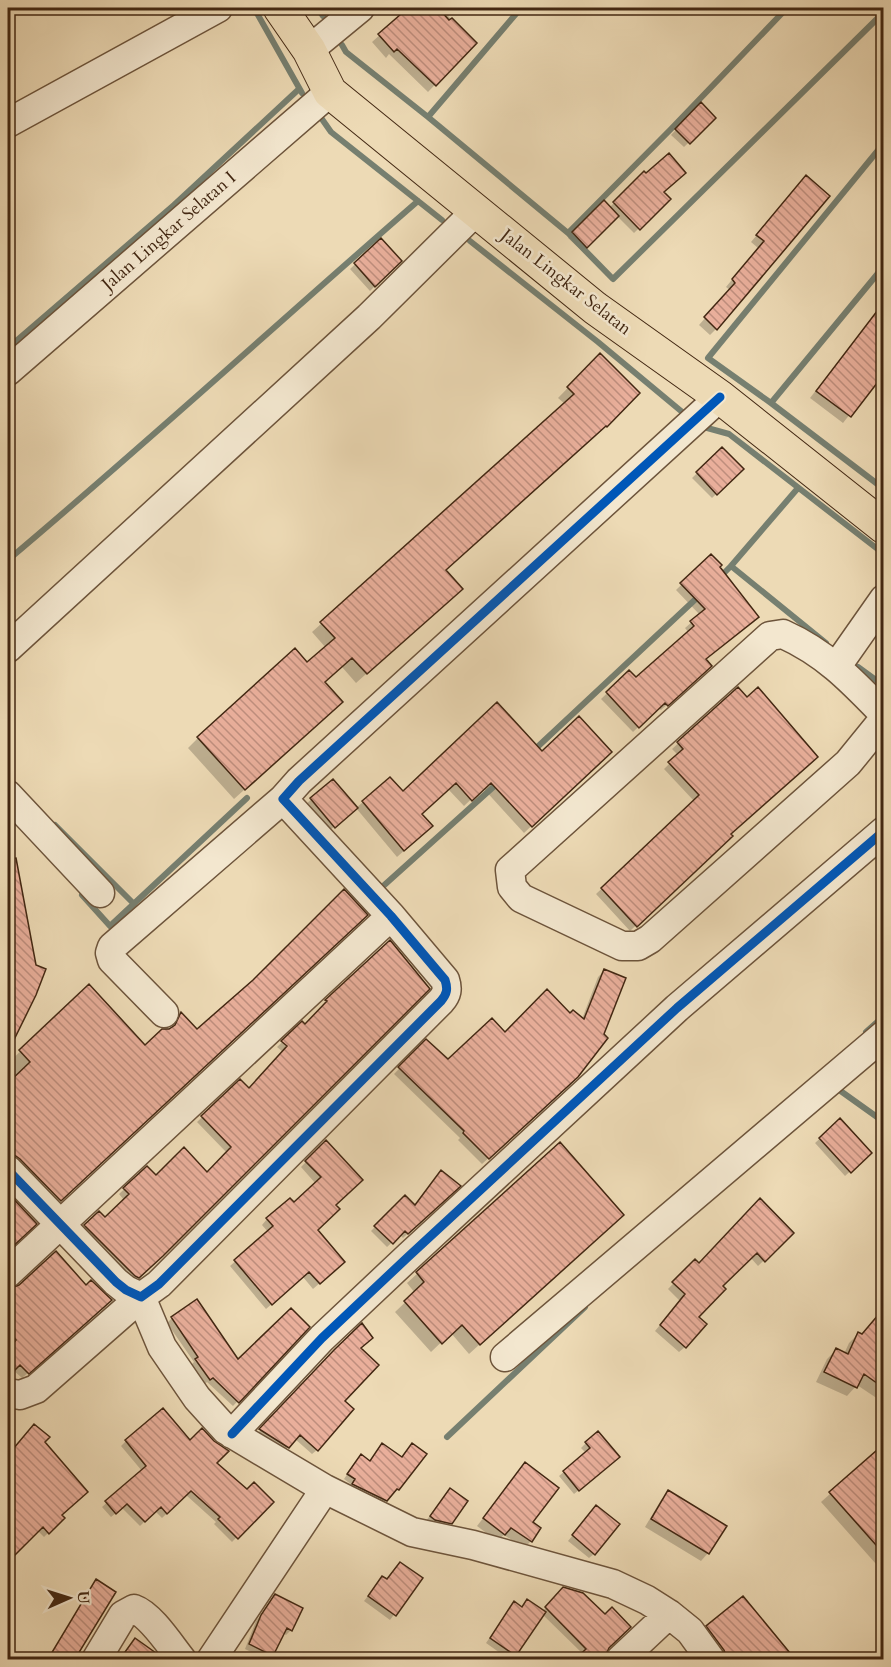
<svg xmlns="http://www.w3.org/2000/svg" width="891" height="1667" viewBox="0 0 891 1667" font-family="Cardo,serif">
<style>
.shadow{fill:#0003}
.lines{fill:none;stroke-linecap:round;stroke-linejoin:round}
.stream{stroke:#767f70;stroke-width:6}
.building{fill:url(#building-back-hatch);stroke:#422712;stroke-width:1.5}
.minor-casing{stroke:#6d543b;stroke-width:31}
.highway-casing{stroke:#422712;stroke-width:35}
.minor{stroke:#f3e7cf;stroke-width:28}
.highway{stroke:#eddab5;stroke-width:33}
.cycleway-casing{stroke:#f3e7cf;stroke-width:13}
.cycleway{stroke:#0057b8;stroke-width:9}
.labels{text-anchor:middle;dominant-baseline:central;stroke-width:5;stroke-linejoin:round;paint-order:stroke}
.street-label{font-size:18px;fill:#422712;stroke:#f3e7cf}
</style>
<defs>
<pattern id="building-back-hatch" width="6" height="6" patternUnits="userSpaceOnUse" patternTransform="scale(1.5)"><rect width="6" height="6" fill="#e9af9b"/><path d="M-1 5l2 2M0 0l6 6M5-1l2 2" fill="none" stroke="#be8e7d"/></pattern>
</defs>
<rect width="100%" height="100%" fill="#eddab5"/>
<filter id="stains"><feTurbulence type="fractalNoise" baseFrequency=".00333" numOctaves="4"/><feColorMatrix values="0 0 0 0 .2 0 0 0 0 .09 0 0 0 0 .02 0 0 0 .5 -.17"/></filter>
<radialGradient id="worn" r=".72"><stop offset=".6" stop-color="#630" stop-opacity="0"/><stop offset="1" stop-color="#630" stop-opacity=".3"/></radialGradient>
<path class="shadow" d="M410,8H457L448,16L475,43L428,92L389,54L386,58L372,42Z
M701,104L714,118L684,147L671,135Z
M644,173L669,199L634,233L617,216L582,251L568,238L604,202L609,208Z
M800,184L716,329L710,335L699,325L730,290L726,287L758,248L751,242Z
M381,240L400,261L370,291L350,269Z
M884,303V371L843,423L810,398Z
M600,355L638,393L596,436L445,571L451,598L356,683L342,667L324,683L331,712L234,799L188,748L198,738L307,664L326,648L312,632L565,404L558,398Z
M722,449L742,469L712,498L692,478Z
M711,556L718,567L704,672L661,710L658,708L633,732L601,699L629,672L635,679L689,633L685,628L700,615L676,590Z
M738,689L729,834L725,841L630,931L596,894L694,801L664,769L678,755L672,749Z
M610,752L524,833L483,788L464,806L448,789L421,815L424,833L397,857L356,808L329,831L306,804L333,781L356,808L390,779L402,794L542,753Z
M11,844L35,966V994L8,1049V845Z
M366,915L54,1206L8,1161V1063L89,987L145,1047L172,1029L176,1019L181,1014L197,1031Z
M389,942L156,1261L133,1282L80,1231L99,1213L105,1219L124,1200L119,1194L147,1168L155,1177L206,1174L227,1153L197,1122L240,1081L249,1090L283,1052L277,1047L302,1023L305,1026L326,1001Z
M604,971L570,1083L482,1164L458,1140L460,1138L394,1074L426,1041L448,1061L505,1034L570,1015L582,1019L598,977Z
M840,1120L870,1153L845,1176L815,1143Z
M326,1142L334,1205L316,1230L338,1267L313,1289L303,1277L266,1309L230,1266L268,1232L262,1225L267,1219L294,1205L316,1184L301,1167Z
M560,1144L612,1225L469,1354L451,1333L431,1352L395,1312L415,1293L407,1283Z
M458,1186L403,1238L400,1235L387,1247L371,1231L405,1197L414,1207Z
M8,1195L35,1224L8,1249Z
M792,1233L758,1266L750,1257L721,1286L697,1317L685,1347L679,1352L655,1331L680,1301L668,1289L695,1261L699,1265Z
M8,1290H13L105,1306L22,1378L13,1370L8,1376Z
M884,1309V1403L857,1385L847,1396L816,1382L827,1359L836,1350L844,1354L849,1343L858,1334L861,1335Z
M172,1318L238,1361L308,1327L233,1406L207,1382L205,1384L191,1365L194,1362L167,1323Z
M360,1348L343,1401L317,1450L312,1454L295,1439L283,1452L256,1435L329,1356Z
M126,1441L190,1442L247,1491L271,1502L232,1542L214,1524L216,1522L186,1495L162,1518L155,1511L140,1526L122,1508L111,1517L102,1507L142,1471L121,1446Z
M43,1442L60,1516L63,1518L44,1537L38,1531L8,1560V1446L12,1451Z
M586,1443L613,1462L574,1494L559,1476L586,1453L581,1448Z
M884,1446V1573L821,1502Z
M378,1450L401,1458L407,1450L398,1489L393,1494L392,1493L381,1505L349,1489L352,1485L344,1479L356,1461L369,1462Z
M525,1464L531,1541L524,1548L504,1535L497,1541L477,1526Z
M669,1492L708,1553L701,1561L645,1527L661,1500Z
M445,1495L451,1523L446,1528L426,1521Z
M592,1512L594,1554L589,1558L568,1541Z
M382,1578L386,1581L421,1578L390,1620L364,1601Z
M558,1594L607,1648L603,1656V1660H577L583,1654L542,1614L510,1660L486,1643L510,1608L520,1607L543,1611Z
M275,1596L291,1630L286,1635L283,1633L272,1655L267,1660L245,1649L256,1621Z
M743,1598L793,1660H716L699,1635Z"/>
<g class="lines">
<path class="stream" d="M254,8L302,93
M317,8L323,16
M521,8L428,117L568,233L671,129L787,8
M342,45L346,52L428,117
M317,112L331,132L442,220
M568,233L613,279L884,12
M470,241L598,342L687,416
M884,266L771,403L884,489
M8,348L174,205L299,89
M771,403L708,358L884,143
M700,426L729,434L884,554
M8,560C147,443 281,320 418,201
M731,566L826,643
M719,578L731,566L798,488
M858,667L884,686
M532,752L700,595
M55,825L134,904
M379,885L381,888L500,781
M82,895L110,926L247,798
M866,1032L884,1016
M835,1087L884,1122
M447,1437L585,1307"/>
</g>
<path class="building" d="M408,8H438L449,20L452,18L477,43L436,86L397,49L394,52L378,34Z
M701,102L716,118L690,144L675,129Z
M669,153L686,173L664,192L671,199L640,230L613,202L644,171L646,173Z
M806,175L830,196L717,330L704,317L735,283L732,279L764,241L756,235Z
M604,200L619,216L587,248L572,232Z
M381,238L402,261L375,287L354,263Z
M884,302V374L851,417L816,391Z
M600,353L640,393L607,427L606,426L446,570L463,589L367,674L352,658L325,682L343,702L245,790L197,737L295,648L307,662L335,638L320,622L574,394L567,387Z
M722,447L744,469L717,495L696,472Z
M711,554L722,565L720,567L759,617L706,659L712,666L668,706L665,703L639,728L606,692L629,670L636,677L694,626L690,621L705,609L680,583Z
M738,687L747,697L758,687L818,757L731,834L733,836L637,927L601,888L699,795L668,762L683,749L677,742Z
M497,702L542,751L579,716L612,752L532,827L491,783L472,801L456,783L422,814L433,826L404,851L362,801L390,777L403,791Z
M333,779L358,808L335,828L310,798Z
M16,858L36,965L46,969L36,995L8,1052V859Z
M344,889L368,915L61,1201L20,1159L13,1154H8V1083L30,1062L19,1050L89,984L145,1045L162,1029H169L175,1025L181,1012L197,1029L253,980Z
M390,940L430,989L163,1256L139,1278L135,1276L84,1225L99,1211L105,1217L129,1194L123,1188L147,1166L156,1175L184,1147L207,1172L231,1147L201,1116L240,1079L249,1088L287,1046L281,1041L302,1021L305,1024L327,1001L325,1000Z
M604,969L626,978L604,1034L608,1038L578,1077L489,1159L463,1133L464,1131L398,1067L426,1039L448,1059L492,1018L505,1032L547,989L570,1013L573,1010L584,1019Z
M840,1118L872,1153L851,1173L819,1138Z
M326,1140L363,1180L336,1205L340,1209L318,1230L345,1262L320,1284L309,1272L272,1305L234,1260L273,1226L266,1218L290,1198L294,1202L321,1177L305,1161Z
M560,1142L624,1215L480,1345L462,1325L442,1344L404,1301L424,1282L416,1272Z
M441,1170L461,1186L408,1234L405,1231L393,1244L374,1226L405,1195L415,1205Z
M8,1193L37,1224L8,1251Z
M760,1198L794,1233L765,1262L757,1253L723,1286L726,1289L699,1317L707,1324L686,1348L660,1325L685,1294L672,1282L695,1259L699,1263Z
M56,1251L86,1285L91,1280L112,1300L29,1374L20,1365L8,1377V1350L16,1340L8,1330V1289L19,1285Z
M197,1299L238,1359L291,1308L310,1327L239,1403L213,1378L210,1380L195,1359L198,1357L171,1317Z
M884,1308V1388L864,1374L857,1388L824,1372L836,1348L848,1354L858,1332L862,1334Z
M362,1323L373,1338L361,1348L379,1365L345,1401L354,1409L318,1451L300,1435L289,1448L259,1429L334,1350Z
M163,1408L190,1440L202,1428L214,1441L229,1451L217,1463L247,1489L254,1482L274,1502L238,1539L218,1519L220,1517L191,1491L167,1514L161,1507L145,1522L127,1504L116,1514L105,1501L146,1466L125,1440Z
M34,1424L50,1437L45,1442L88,1492L62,1515L65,1518L49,1534L43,1527L8,1562V1455Z
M598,1431L620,1457L579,1491L563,1471L590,1448L585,1442Z
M382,1443L402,1457L412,1443L427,1454L399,1490L397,1489L387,1501L352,1484L355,1479L347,1474L361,1454L370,1461Z
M884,1444V1554L829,1492Z
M525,1462L559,1488L533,1522L541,1528L532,1542L511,1528L505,1535L483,1518Z
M450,1488L468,1501L452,1524L435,1520L430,1516Z
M668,1490L727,1526L709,1554L651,1519Z
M596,1505L620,1524L595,1555L572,1535Z
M400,1562L423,1578L396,1616L368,1596L382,1576L387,1579Z
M96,1579L116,1592L75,1659H48Z
M563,1587L583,1593L605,1614L612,1607L631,1627L609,1648L604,1659H575L586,1649L545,1607Z
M275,1594L303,1608L292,1631L287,1628L273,1656L249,1644L261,1615Z
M743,1596L795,1659H727L724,1650L706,1626Z
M527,1599L546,1612L516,1656L490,1638L514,1601L522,1607Z
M135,1638L156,1653L161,1659H120Z"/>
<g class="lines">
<g class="minor-casing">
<path id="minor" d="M309,50L360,8
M8,123L218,8
M8,371L330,92
M783,634C825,653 850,679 881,711L883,720L848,763L650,939L638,946H622L521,898L512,887L510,870L770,636Z
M8,648L369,317L477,210
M837,666L884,599
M8,795L100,893
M164,1013L112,960L110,953L112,947L283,799
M8,1170L116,1282L126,1290L141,1297L159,1284L441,1001C447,994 448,989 445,980L391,916L283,799L299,781L720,397
M8,1273L391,916
M505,1357L884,1035
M8,1393L20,1395L36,1389L141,1297L162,1347L197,1398L226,1430L325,1489L412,1532L473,1545L613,1584L647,1600L669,1614L690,1631L711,1660
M232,1434L322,1338L409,1256L677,1008L884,831
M96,1660L123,1615L134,1609C151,1615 170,1645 182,1660
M211,1660L325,1489
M620,1660L669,1614"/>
</g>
<g class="highway-casing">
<path id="highway" d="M280,8L309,50L330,92L595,308L720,397L884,527"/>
</g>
<use href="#minor" class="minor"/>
<use href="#highway" class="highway"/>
<g class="cycleway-casing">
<path id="cycleway" d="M8,1170L116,1282L126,1290L141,1297L159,1284L441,1001C447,994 448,989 445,980L391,916L283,799L299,781L720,397
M232,1434L322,1338L409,1256L677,1008L884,831"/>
</g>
<use href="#cycleway" class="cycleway"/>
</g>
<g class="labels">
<g class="street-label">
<text transform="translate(169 231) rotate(-41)">Jalan Lingkar Selatan I</text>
<text transform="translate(566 282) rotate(38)">Jalan Lingkar Selatan</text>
</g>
</g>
<rect width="891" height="1667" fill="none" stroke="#eddab5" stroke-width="30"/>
<rect x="9" y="9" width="873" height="1649" fill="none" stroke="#422712" stroke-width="3"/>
<rect x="15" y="15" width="861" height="1637" fill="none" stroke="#422712" stroke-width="1.5"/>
<g transform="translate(69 1598) rotate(87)" stroke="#f3e7cf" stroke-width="4.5" paint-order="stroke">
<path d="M0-4.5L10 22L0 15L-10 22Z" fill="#422712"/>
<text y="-9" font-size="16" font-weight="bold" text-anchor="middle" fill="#422712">U</text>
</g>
<rect width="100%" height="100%" filter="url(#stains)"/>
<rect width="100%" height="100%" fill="url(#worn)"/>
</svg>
